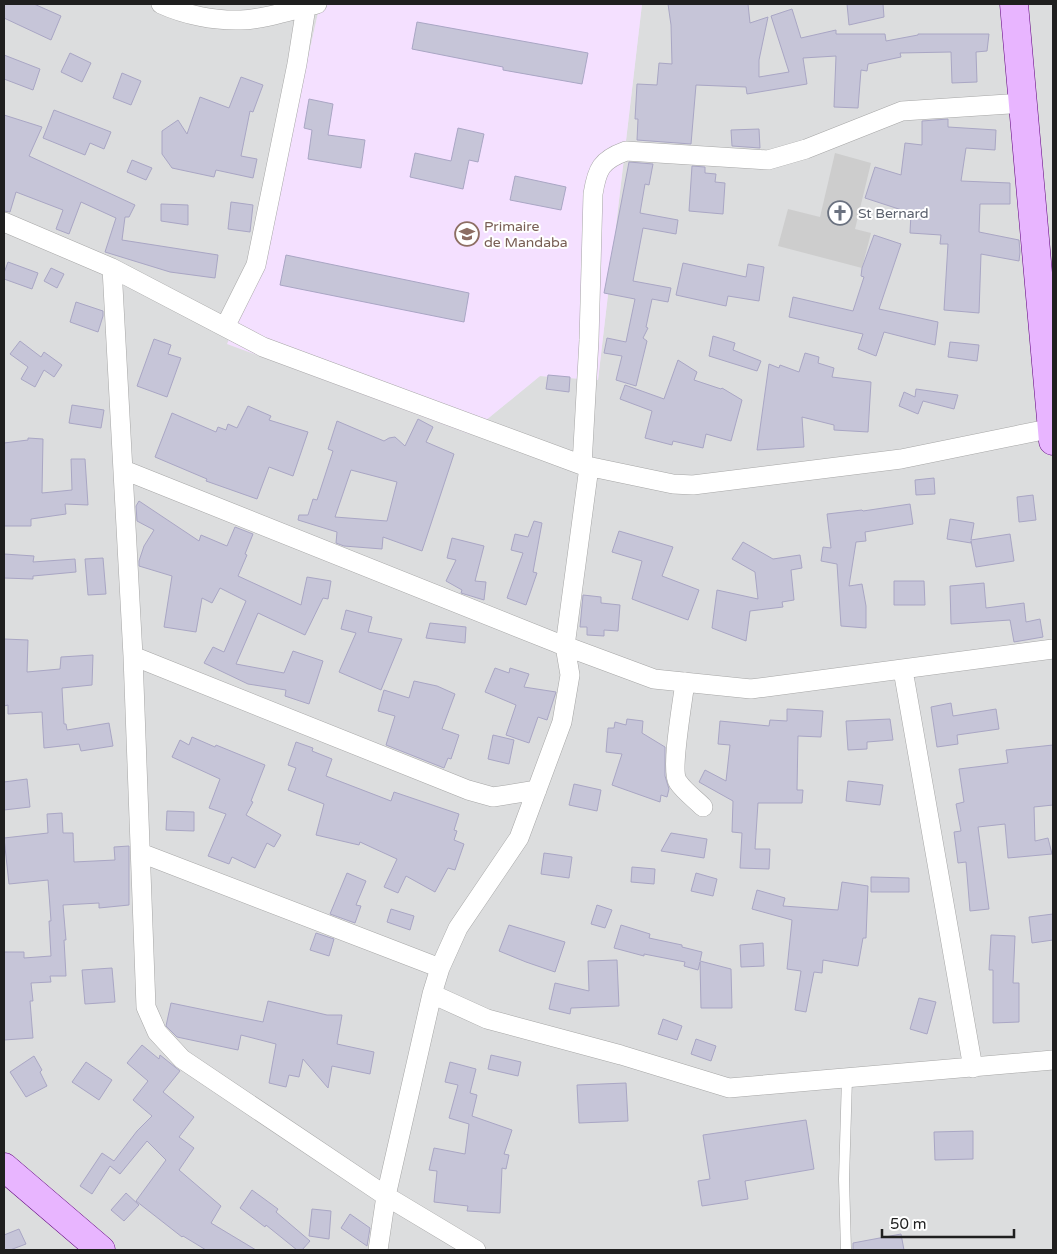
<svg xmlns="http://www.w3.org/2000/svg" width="1057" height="1254" viewBox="0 0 1057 1254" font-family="'Varela Round',sans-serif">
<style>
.residential{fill:#dcddde}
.education{fill:#f4e0ff}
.religious{fill:#cdcdcd}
.building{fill:#c6c5d8;stroke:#a9a6c4;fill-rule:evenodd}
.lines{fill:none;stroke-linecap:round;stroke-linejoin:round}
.lane-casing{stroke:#a6a6a6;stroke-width:11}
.street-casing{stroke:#a6a6a6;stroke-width:20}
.secondary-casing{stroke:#5e007d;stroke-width:29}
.lane{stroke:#fff;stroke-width:10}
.street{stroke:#fff;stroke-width:19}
.secondary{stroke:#e8b5ff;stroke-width:28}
.labels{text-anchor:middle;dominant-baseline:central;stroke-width:4;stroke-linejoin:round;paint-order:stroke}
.worship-label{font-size:14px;fill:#5b616d;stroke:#fff;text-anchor:start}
.education-label{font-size:14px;fill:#785e54;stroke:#fff;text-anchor:start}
</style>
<rect width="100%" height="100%" fill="#e9e5f1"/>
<path class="residential" d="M4,4H320L264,255L469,434L540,376L598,380L642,4H1053V1250H4Z"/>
<path class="education" d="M320,4H642L598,380L540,376L469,434L227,344L264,255Z"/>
<path class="religious" d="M835,153L871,163L855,229L871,233L862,268L778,246L788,209L820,217Z"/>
<path class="building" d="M4,4H34L61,16L51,40L4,18Z
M668,4H748L750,23L768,17L759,60V77L789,72L771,16L792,9L801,38L836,30V34H885L886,41L918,35V34H989L987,51L976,52L977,82L952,83L951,52L900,53L901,57L868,64L867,71L861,70L858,108L834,107L836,56L803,58L807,84L747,94L746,87L696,85L691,144L637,140L638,119H635L637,84L657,85L659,63L672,64L671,25Z
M847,4H883L884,17L849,25Z
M417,22L588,53L582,84L503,70V67L412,49Z
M70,53L91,63L82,82L61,72Z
M4,55L40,69L33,90L4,79Z
M122,73L141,81L131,105L113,98Z
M241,77L263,85L253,112L250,111L241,156L257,159L253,178L216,170L214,177L172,168L162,154V131L178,120L187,134L200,97L229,108Z
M309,99L333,104L328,135L365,140L361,168L308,159L312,130L304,128Z
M54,110L111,132L104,149L90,143L85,155L43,138Z
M4,115L42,127L29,156L135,205L129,217H125L122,240L218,255L215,278L170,272L105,252L116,218L81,202L69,234L56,229L63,210L16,192L10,212L4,211Z
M948,119V127L996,130L995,150L966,148L961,181L1010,183V204H980L979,232L1019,240L1020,252L1019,261L981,254L979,313L944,310L948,244H940L941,235L910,233L911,213L865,198L875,167L901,175L905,143L922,145V121Z
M458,128L484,134L478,162L469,160L463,189L410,177L415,153L451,161Z
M759,129L760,148L732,146L731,130Z
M132,160L152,168L146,180L127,172Z
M629,162L653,164L649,185L645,184L640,213L678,220L676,234L643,228L633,281L671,288L668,302L652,299L646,327L648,328L643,338L647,341L636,386L616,380L622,356L604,353L607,338L626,342L635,299L604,293Z
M692,166L705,167V173L716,174L715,182L725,183L723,214L689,211Z
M515,176L566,187L561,210L510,200Z
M231,202L253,205L250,232L228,229Z
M161,204L188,205V225L161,221Z
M874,235L901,244L879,309L938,322L935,345L884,332L876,356L858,349L863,334L789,317L793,297L853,311L864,277L861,276L862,268Z
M286,255L469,293L464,322L280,285Z
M8,262L38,273L32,289L4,279V273Z
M683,263L746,277L748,264L764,267L759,301L728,296L726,306L676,295Z
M51,268L64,274L57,288L44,281Z
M76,302L103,311V316L98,332L70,322Z
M713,336L735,343L733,350L761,361L757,371L709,356Z
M154,339L171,345L168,354L181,358L167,397L137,386Z
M20,341L41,357L44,352L62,365L54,377L44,370L35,387L21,379L28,367L10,354Z
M950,342L979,345L977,361L948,357Z
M805,353L819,357L818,363L834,368L832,377L871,382L868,432L834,430V425L802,417L804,447L757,450L769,364L779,368L780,365L799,372Z
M678,360L697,372L694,380L721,389L722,388L742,400L731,441L706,434L703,448L673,441L672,445L645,438L652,411L620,399L625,385L664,399Z
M548,375L570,377L569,392L546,389Z
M916,389L958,395L954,409L923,401L918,414L899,406L904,392L915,397Z
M72,405L104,410L101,428L69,423Z
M248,406L271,416L269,420L308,432L293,476L269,467L257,499L206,481L207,479L155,457L172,413L216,432L218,427L226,430L228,424L237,428Z
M418,419L433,427L426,442L454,454L422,551L383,537L382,549L344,546L336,543L337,532L298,520L299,515H308L313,499L317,500L333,451L328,449L337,421L384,441L389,438L395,437L405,446ZM351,470L397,482L387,521L335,517Z
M28,438L43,439L42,493L72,490L71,459H85L88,505L65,504L66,514L31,519V526H4V443L28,440Z
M934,478L935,494L916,495L915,480Z
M1033,495L1036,520L1019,522L1017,497Z
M139,501L199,541L201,535L227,546L235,527L253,534L245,554L247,555L238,576L301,605L307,577L331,581L328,599L323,598L305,635L258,613L236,664L284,673L293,651L323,661L309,704L285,696L286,690L248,684L204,663L213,647L224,652L246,601L220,588L212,603L202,598L196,632L164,627L172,576L139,566V561L144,546L154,530L137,521L136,506Z
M910,504L913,524L865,532L866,541L856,542L849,586L862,584L866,606V628L841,626L837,564L821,561L823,547L831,548L827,514L862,510L863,511Z
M950,519L974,523L971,540L1010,534L1014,561L976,567L971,541V543L947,539Z
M534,521L542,523L533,572L537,573L526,605L507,598L523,553L511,550L515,534L528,537Z
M619,531L673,547L662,576L699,590L688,620L632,599L642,561L612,552Z
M452,538L484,546L475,581L486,582L484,600L461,593L462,590L446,581L456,560L447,558Z
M743,542L773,559L800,555L802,568L791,570L794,600L782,602L783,607L750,611L746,641L712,628L717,590L758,599L755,572L732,559Z
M4,554L34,556L33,562L75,559L76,572L33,576V579L4,578Z
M103,558L106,594L88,595L85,559Z
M894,581H924L925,605H894Z
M984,583L986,608L1024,603L1026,622L1040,619L1043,637L1014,642L1010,620L951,624L950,586Z
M583,595L601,597V603L620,605L618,631L604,630V636L587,635V627H580Z
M346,610L372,617L368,632L402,639L381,690L339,672L356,633L341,629Z
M430,623L466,627L465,643L426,638Z
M4,639L28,640L27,672L60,669L61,657L93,655L92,685L62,688L64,724H66L67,730L109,723L113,746L81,751L79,744L44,748L42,712L8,714V705L4,706Z
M495,668L509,673L510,668L529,674L524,687L556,692L547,720L538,717L529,743L506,735L516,705L485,692Z
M414,681L437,686L455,694L442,729L459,735L451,759L448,758L444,768L386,745L395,716L378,711L384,690L409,698Z
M951,703L953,716L996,709L999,729L957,735L958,744L937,747L931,707Z
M787,709L823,711L821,737L798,736L797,790H803L802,803H758L755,849H770L769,869L740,868L742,833L732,832L733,801L699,782L705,770L726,781L730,745L718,744L720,721L769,726L770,720L787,721Z
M627,719L643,721L642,733L665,747V776L669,789L667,797L661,795L660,802L612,785L622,754L606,752L608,728H614L615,722L626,725Z
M890,719L893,740L867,742V749L848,750L846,721Z
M493,735L514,740L509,764L488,759Z
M192,737L215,747L216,745L265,765L251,801L253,802L246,815L281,835L274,847L267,843L255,868L232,857L229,864L208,856L226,814L209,808L220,779L172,757L180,740L189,745Z
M296,742L313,748L312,751L332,759L326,776L391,801L394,792L459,814L454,830L457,831L454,840L464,844L455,870L448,868L435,892L406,876L398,893L384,887L397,859L360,842L359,845L316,835L324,804L288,790L296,768L288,765Z
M1053,745V805L1034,807L1035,841L1048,838L1052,854L1008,858L1005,824L978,827L989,909L970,911L966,862L958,863L954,832L961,831L956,804L964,802L959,769L1008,763L1006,750Z
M27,779L30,807L4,810V782Z
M848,781L883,785L880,805L846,801Z
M574,784L601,790L597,811L569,805Z
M167,811L194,812V831L166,830Z
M62,813L63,833H73L74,862L115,860L114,847L129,846V905L99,908V903L63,905L66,940H64L66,976H50L51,982L31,983L33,1001H30L33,1038L4,1040V952H24V958L51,956L49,921H51L48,880L9,884L4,838L48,833L47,814Z
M671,833L707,839L704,858L661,851Z
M544,853L572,857L569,878L541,874Z
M632,867L655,869L654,884L631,882Z
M347,873L366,881L356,905L361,906L355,923L330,914Z
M696,873L717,879L713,896L691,891Z
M871,877L909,878V892H871Z
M842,882L868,886L866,938H863L858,966L823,960L822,973L814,972L806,1012L795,1010L801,971L787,969L792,920L752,909L757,890L785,898L783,906L838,910Z
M597,905L612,910L605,928L591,924Z
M391,909L414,916L410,930L387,922Z
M1053,914V940L1032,943L1029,917Z
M509,925L565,942L555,972L526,962L499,951Z
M621,925L650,934L649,938L682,945V947L702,952L700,961L731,969L732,1008H701L700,962L698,970L684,966L685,962L644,954V956L614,948Z
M316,933L334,939L329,956L310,950Z
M991,935L1015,936L1013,983H1019V1022L993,1023V970H989Z
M763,943L764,966L741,967L740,945Z
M617,960L619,1006L571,1008L570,1014L549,1009L555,983L589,991L588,961Z
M112,968L115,1002L85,1004L82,970Z
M919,998L936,1002L927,1034L910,1029Z
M268,1001L327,1015H342L337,1044L374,1052L370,1074L332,1066L328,1088L303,1059L299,1077L289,1075L286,1087L269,1083L276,1044L241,1035L238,1050L177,1037L166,1026L171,1003L263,1022Z
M663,1019L682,1026L677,1040L658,1034Z
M696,1039L716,1046L711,1061L691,1054Z
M142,1045L159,1059L160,1055L180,1071L163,1092L194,1117L179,1137L194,1148L179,1170L221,1206L211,1223L256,1250H206L183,1236L182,1237L136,1201L166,1160L147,1141L120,1174L110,1166L92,1194L80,1186L102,1153L114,1161L137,1131L152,1116L133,1100L148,1081L127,1063Z
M491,1055L521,1062L518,1076L488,1069Z
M34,1056L42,1070L40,1072L47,1086L26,1097L10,1072Z
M86,1062L112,1080L99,1100L72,1082Z
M450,1062L476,1069L470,1093L477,1095L472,1116L512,1130L504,1154L509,1155L506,1169L502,1168L500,1213L467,1211L468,1206L434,1202L437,1171L429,1170L434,1148L465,1154L469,1124L449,1118L458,1085L445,1082Z
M626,1083L628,1121L579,1123L577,1085Z
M806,1120L814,1169L745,1181L748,1199L702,1206L698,1181L710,1179L703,1135Z
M973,1131V1159L935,1160L934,1132Z
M252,1190L278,1209L276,1212L310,1241L302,1250H297L266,1225L265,1227L240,1208Z
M126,1193L139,1205L124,1221L111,1210Z
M312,1209L331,1211L329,1239L309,1236Z
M350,1214L370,1228L367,1246L341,1228Z
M19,1229L26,1244L10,1250H4V1235Z
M901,1234L904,1250H853V1243Z"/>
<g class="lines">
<g class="lane-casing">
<path id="lane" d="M846,1250L844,1179L847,1078"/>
</g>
<g class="street-casing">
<path id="street" d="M161,4C185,15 215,21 241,20C266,19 292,10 317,4
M4,222L112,268L263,347L582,465L673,484L693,485L901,459L1053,428
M112,268L133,656L146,1007L157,1032L182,1059L386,1196L476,1250
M225,327L256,265L297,64L306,7
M582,465L589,340L593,194C597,169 601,160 626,151L768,160L806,149L902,111L1024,103
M124,470L557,643L654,679L751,689L1053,649
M133,656L468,790L493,797L537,790
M903,670L973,1068
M685,682C683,699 670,771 678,782C684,791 695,799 703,807
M141,853L440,968
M432,994L487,1019L621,1055L729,1088L1053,1060
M378,1250L386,1196L432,994L440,968L458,928L519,838L562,722L570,675L565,646L589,467"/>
</g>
<g class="secondary-casing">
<path id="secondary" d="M1014,4L1053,441
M4,1167L101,1250"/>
</g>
<use href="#lane" class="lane"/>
<use href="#street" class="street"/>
<use href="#secondary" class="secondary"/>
</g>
<defs>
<g id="church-ring" transform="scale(1.25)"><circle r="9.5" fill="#fff" stroke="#6b7280" stroke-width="1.5"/><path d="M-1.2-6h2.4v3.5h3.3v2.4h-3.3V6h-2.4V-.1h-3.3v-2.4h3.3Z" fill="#6b7280"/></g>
<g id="school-ring" transform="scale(1.25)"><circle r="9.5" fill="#fff" stroke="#8d6e63" stroke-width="1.5"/><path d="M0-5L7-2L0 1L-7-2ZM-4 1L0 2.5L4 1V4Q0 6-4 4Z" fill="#8d6e63"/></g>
</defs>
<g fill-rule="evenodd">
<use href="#church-ring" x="840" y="213"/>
<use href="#school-ring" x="467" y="234"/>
</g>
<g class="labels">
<g class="worship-label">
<text x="858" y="213">St Bernard</text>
</g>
<g class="education-label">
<text x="484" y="226">Primaire<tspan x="484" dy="16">de Mandaba</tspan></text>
</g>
</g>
<rect width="1057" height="1254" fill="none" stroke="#1f1f1f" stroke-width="10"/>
<path d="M882 1229v8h132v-8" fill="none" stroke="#1f1f1f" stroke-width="2.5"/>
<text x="890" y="1229" font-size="15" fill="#1f1f1f" stroke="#ffffff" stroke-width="4" paint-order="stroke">50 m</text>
</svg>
